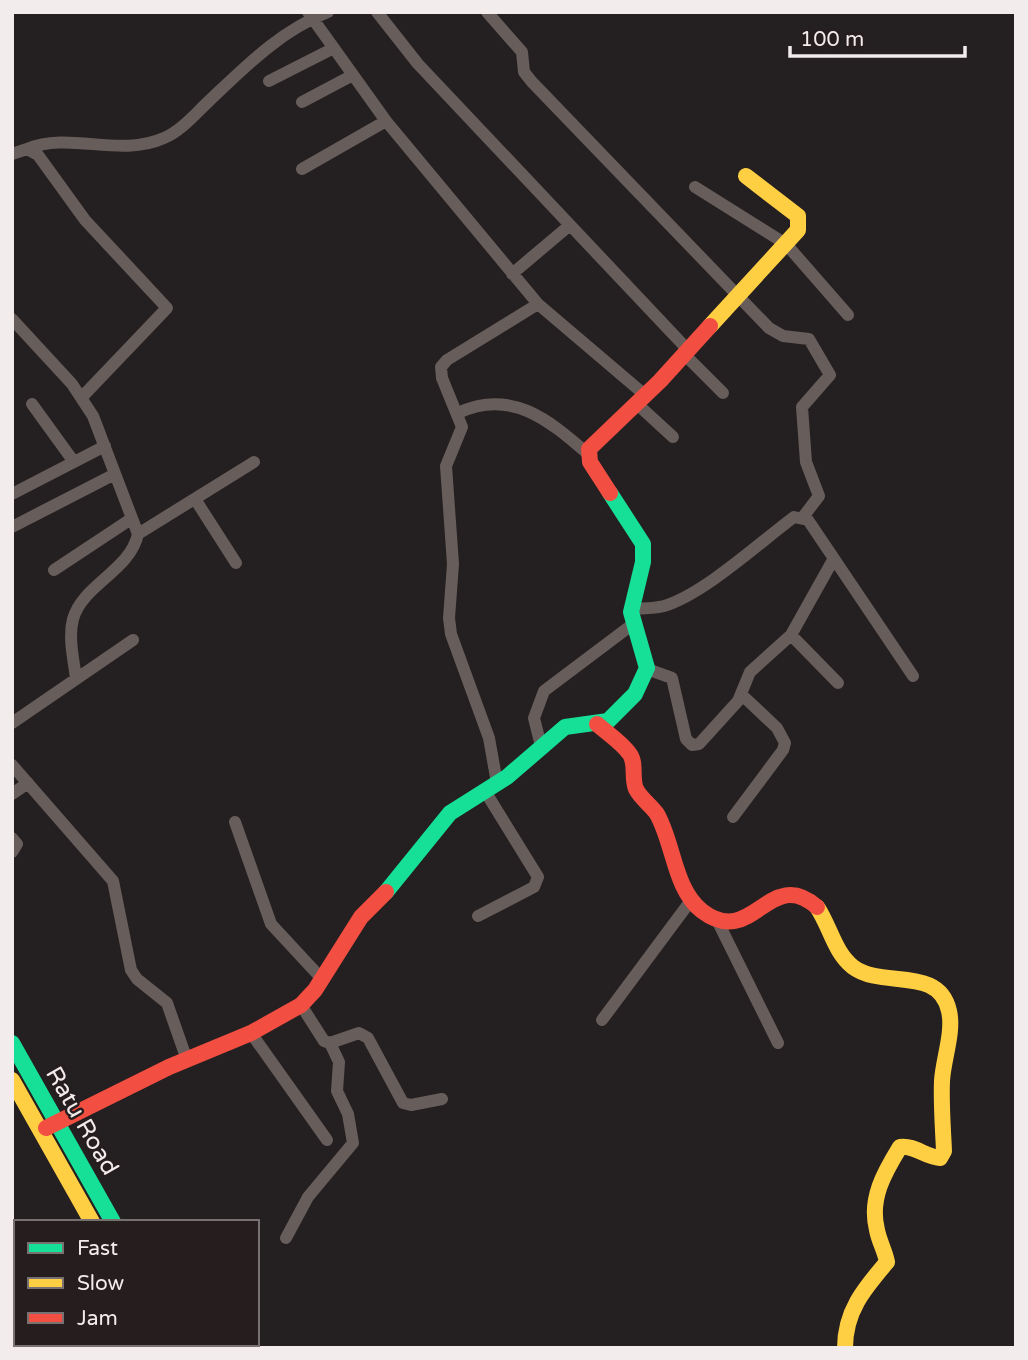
<svg xmlns="http://www.w3.org/2000/svg" width="1028" height="1360" viewBox="0 0 1028 1360" font-family="'Varela Round',sans-serif">
<style>
.lines{fill:none;stroke-linecap:round;stroke-linejoin:round}
.street{stroke:#675d5a;stroke-width:12}
.fast{stroke:#16e098;stroke-width:16}
.slow{stroke:#ffcf43;stroke-width:16}
.jam{stroke:#f24e42;stroke-width:16}
.labels{text-anchor:middle;dominant-baseline:central;stroke-width:5;stroke-linejoin:round;paint-order:stroke}
.street-label{font-size:24px;fill:#f2eced;stroke:#261d1f}
</style>
<rect width="100%" height="100%" fill="#241f20"/>
<g class="lines">
<path class="street" d="M308,12L386,121L538,304L645,395
M377,12L418,64L688,350
M487,12L522,52L524,72L532,82L769,328L783,336L809,339L830,375L802,407L806,462L819,496L803,517
M269,81L334,48
M302,102L353,75
M27,149C70,131 119,158 164,138C181,131 195,114 209,101C246,66 280,31 328,12
M12,154L27,149L38,155L85,220L167,308L82,397
M302,169L386,121
M695,187L786,244L848,315
M512,274L570,225
M12,319L72,384L93,416L138,534C130,571 83,584 73,619C68,638 74,661 76,679
M684,354L723,393
M636,403L673,437
M32,404L74,462
M458,413C511,388 549,420 588,454
M12,494L105,446
M195,499L236,563
M12,527L115,474
M138,534L254,462
M54,570L131,519
M631,609C642,608 653,609 664,606C704,594 759,543 794,517L808,520L913,676
M791,635L838,683
M647,669L672,678L686,739L692,745L699,744L738,701L750,672L791,635L833,560
M12,723L133,640
M541,746L534,718L544,691L633,624
M12,765L113,881L131,970L137,979L167,1003L187,1060
M497,783L489,738L451,634L449,618L453,564L446,466L462,427L442,378L441,367L447,360L538,304
M12,794L28,783
M733,817L783,750L785,743L777,728L742,695
M235,822L271,924L322,979
M12,838L17,844L12,852
M478,916L534,887L538,877L485,791
M717,920L778,1043
M301,1005L324,1041L330,1043L359,1033L368,1038L403,1103L411,1105L442,1099
M602,1020L692,899
M251,1033L327,1140
M286,1238L308,1197L353,1143L348,1114L337,1091L339,1062L330,1043"/>
<path class="fast" d="M386,892L450,813L507,777L565,727L608,721L635,694L647,668L631,612L643,562V544L610,493
M12,1043L113,1222
M163,1344L165,1348"/>
<path class="slow" d="M710,326L798,230V216L746,176
M817,907C830,926 834,952 853,967C882,989 939,965 949,1011C954,1032 943,1060 942,1081C941,1104 943,1128 944,1151L940,1158C925,1157 915,1145 900,1147C884,1173 869,1199 877,1230C879,1241 885,1251 887,1262C864,1289 845,1311 845,1348
M12,1080L92,1222
M184,1344L186,1348"/>
<path class="jam" d="M610,493L590,462L589,449L660,381L710,326
M597,724C607,733 621,742 629,753C637,762 631,778 636,789C641,799 651,805 657,814C674,844 674,889 702,911C753,950 769,865 817,907
M46,1128L169,1067L251,1033L301,1005L315,990L361,917L386,892"/>
</g>
<g class="labels">
<g class="street-label">
<text transform="translate(82 1121) rotate(60)">Ratu Road</text>
</g>
</g>
<rect width="1028" height="1360" fill="none" stroke="#f2eced" stroke-width="28"/>
<rect x="14" y="1220" width="245" height="126" fill="#261d1f" stroke="#787071" stroke-width="2"/>
<rect x="28" y="1243" width="35" height="10" fill="#16e098" stroke="#787071" stroke-width="2"/>
<text x="77" y="1255" font-size="21" fill="#f2eced">Fast</text>
<rect x="28" y="1278" width="35" height="10" fill="#ffcf43" stroke="#787071" stroke-width="2"/>
<text x="77" y="1290" font-size="21" fill="#f2eced">Slow</text>
<rect x="28" y="1313" width="35" height="10" fill="#f24e42" stroke="#787071" stroke-width="2"/>
<text x="77" y="1325" font-size="21" fill="#f2eced">Jam</text>
<path d="M790 46v10h175v-10" fill="none" stroke="#f2eced" stroke-width="3.5"/>
<text x="800" y="46" font-size="21" fill="#f2eced" stroke="#261d1f" stroke-width="5" paint-order="stroke">100 m</text>
</svg>
